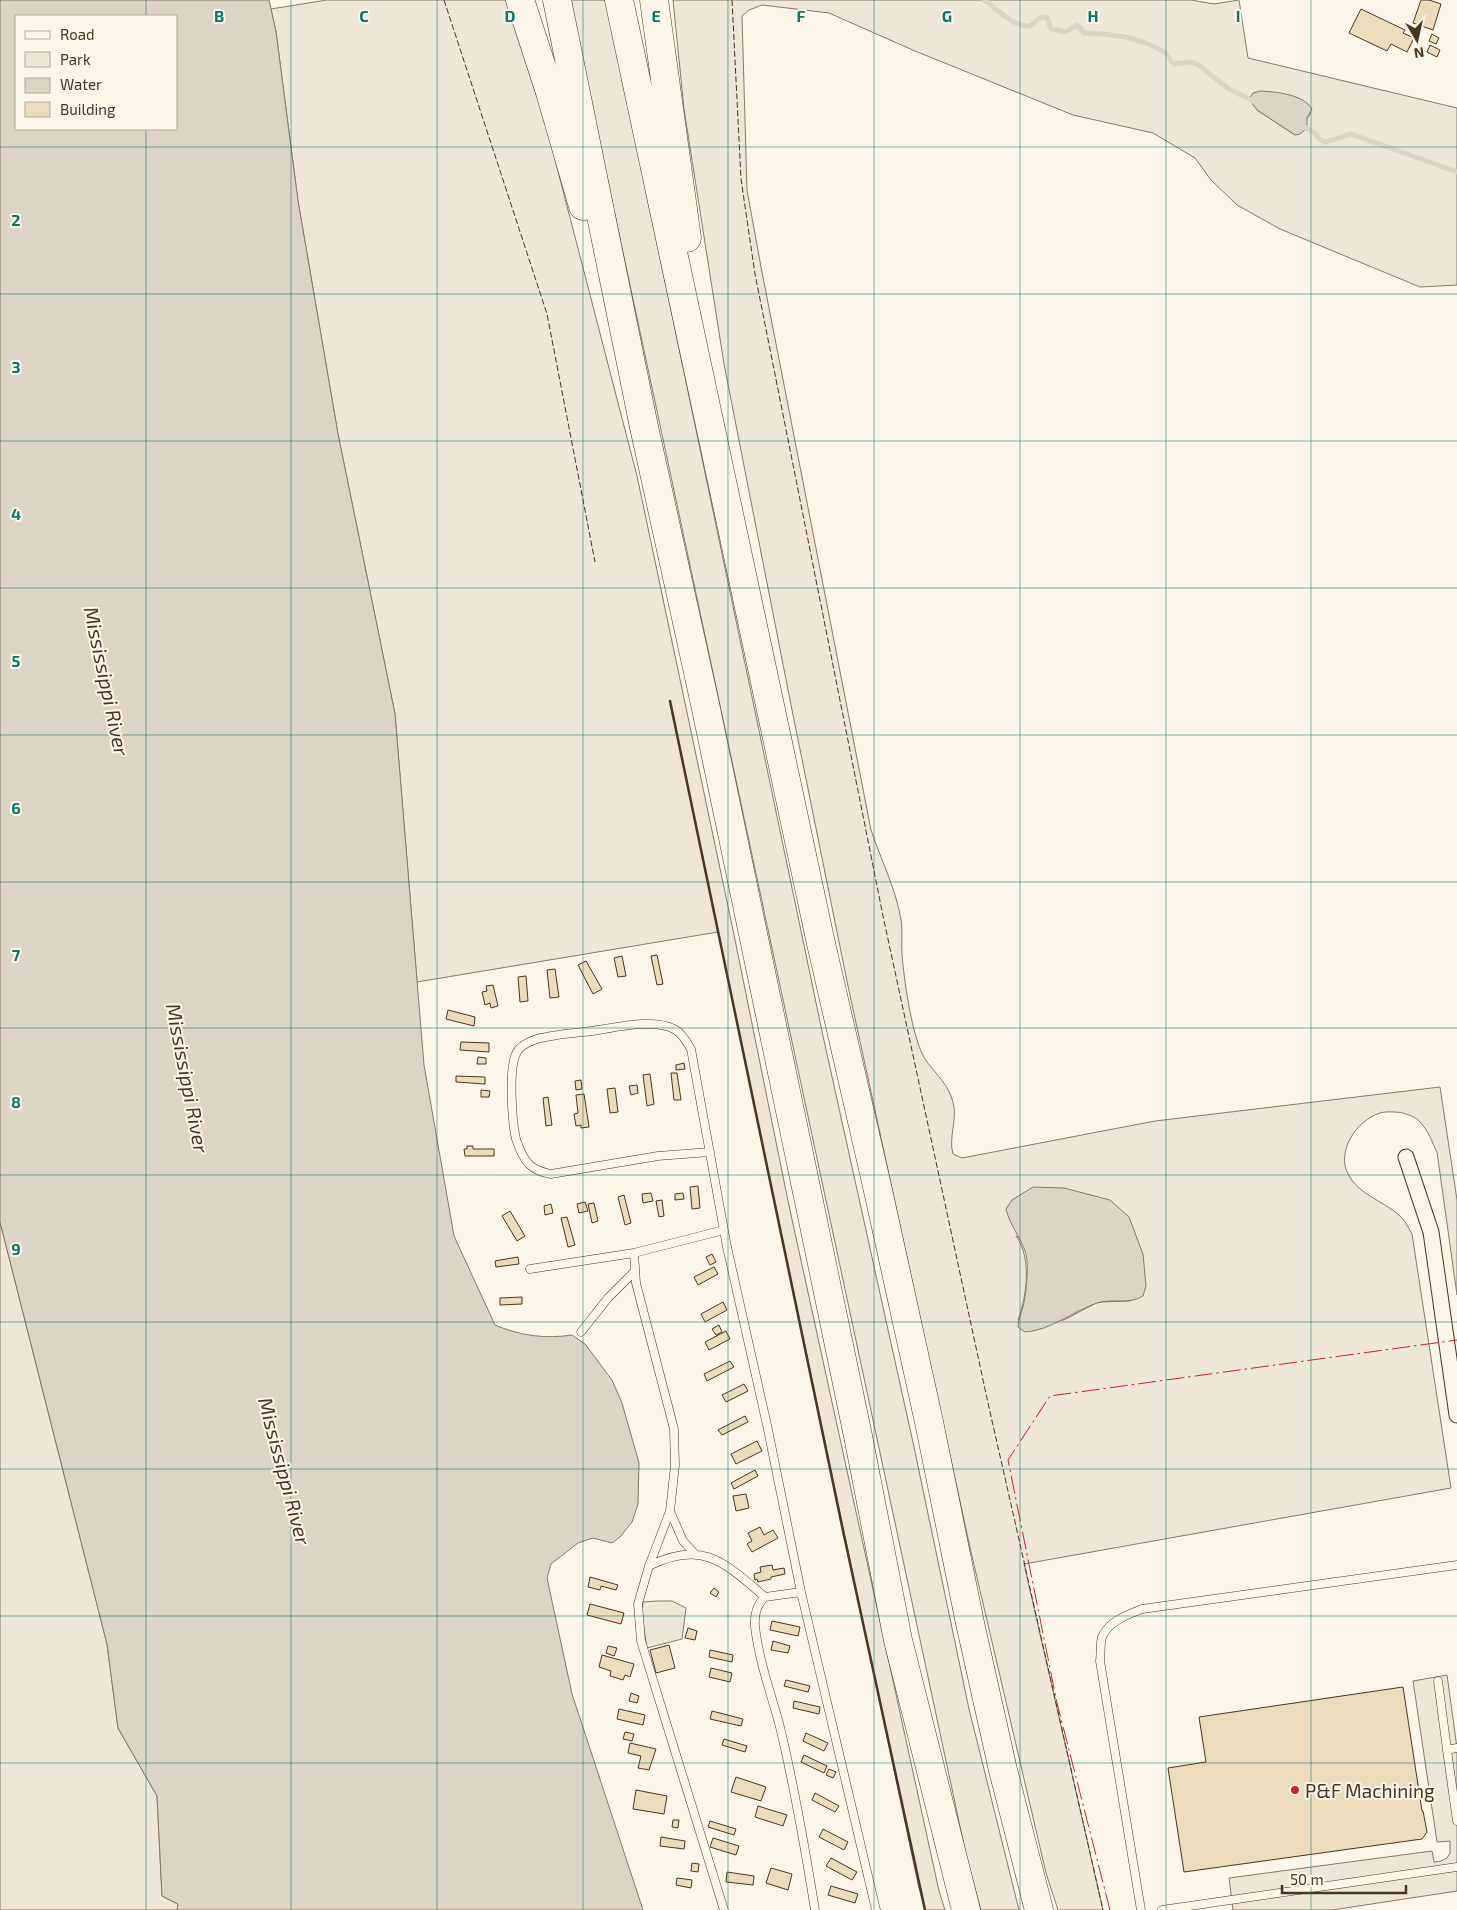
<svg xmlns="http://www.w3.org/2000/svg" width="1457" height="1910" viewBox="0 0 1457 1910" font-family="'Exo 2',sans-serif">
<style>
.green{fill:#ede6d9;stroke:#887966;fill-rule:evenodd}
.parking{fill:#ede7d9;stroke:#887966}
.water{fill:#dcd4c6;stroke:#887966;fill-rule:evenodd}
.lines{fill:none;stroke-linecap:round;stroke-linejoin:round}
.stream{stroke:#dcd4c6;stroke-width:5}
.building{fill:#ecdcbc;stroke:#4a3520}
.service-casing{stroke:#4a3520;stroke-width:9}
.minor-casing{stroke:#4a3520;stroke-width:17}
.motorway-casing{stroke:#4a3520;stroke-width:29}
.service{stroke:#fbf6e9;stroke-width:8}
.minor{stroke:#fbf6e9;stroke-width:15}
.motorway{stroke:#fbf6e9;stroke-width:28}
.fence{stroke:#4a3520;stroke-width:1;stroke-dasharray:6 2.5;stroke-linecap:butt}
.wall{stroke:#4a3520;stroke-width:2.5}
.power{stroke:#c62828;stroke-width:1;stroke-dasharray:18 4 2.5 4;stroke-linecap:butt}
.grid{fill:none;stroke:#0f766e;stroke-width:1;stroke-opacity:0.55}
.poi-dot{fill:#c62828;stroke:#fbf6e9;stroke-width:2}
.labels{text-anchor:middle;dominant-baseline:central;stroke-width:4;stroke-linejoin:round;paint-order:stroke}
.poi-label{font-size:19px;fill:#4a3520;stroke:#fbf6e9;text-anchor:start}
.water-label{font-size:20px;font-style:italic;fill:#4a3520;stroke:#fbf6e9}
.grid-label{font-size:16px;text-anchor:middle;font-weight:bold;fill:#0f766e;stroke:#fbf6e9;stroke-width:4;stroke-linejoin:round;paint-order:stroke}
</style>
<rect width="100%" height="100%" fill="#fbf6e9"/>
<path class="green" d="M327,0H506L546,125L637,476L733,930L788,1201L939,1891L945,1910H925L918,1884L718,932L417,982L395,714L338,434L298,201L276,32L271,9Z
M569,0H606L823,1036L914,1447L969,1709L1019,1910H981L967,1859Z
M673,0H1191L1214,4L1239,0L1248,58L1457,108V285L1420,287L1280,229L1237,205L1211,180L1195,158L1153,133L1073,115L915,51L829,13L762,5L749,10L742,16L747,190L761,267L871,830C881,860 896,889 901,920C903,931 901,943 902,954C904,980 911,1028 921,1051C928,1069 947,1079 953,1102C958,1119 948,1138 953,1154L962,1158L1155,1121L1440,1087L1457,1200V1295L1437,1152C1432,1142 1428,1130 1420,1122C1416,1117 1409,1115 1403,1113C1396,1112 1387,1111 1380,1113C1357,1120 1336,1151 1348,1174C1358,1194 1383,1201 1399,1215C1405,1220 1408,1227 1412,1234L1451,1488L1024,1564L1103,1910H1058L1046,1873L971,1552L848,986L791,705L724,364L684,109ZM1257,110L1311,113L1295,135ZM1016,1236L1130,1301L1098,1302L1064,1320H1018C1027,1295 1032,1258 1016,1236Z
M0,1222L107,1644L118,1728L157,1796L162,1896L178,1904L177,1910H0Z
M657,1601H672L686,1608L682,1639L647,1648L642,1617L643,1602Z"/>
<path class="parking" d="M1447,1675L1457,1748V1891L1332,1910H1233L1229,1878L1432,1851L1434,1862L1441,1861L1447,1858L1450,1853V1841L1437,1842L1413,1681Z"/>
<path class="water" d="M0,0H269L276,32L298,201L338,434L395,714L424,1065L454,1236L495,1325C521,1336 545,1339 572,1335L585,1344L612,1380L622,1403L639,1463L638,1504L632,1522L620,1537L612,1543L593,1538L578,1543L551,1564L547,1578L572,1694L643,1910H177L178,1904L162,1896L157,1796L118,1728L107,1644L0,1222ZM16,16H176V129H16Z
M1261,91C1276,92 1303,94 1312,109L1307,118V128L1300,134L1295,135L1257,110L1249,99L1253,93Z
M1033,1187L1064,1188L1110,1200L1129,1217L1143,1254L1146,1286L1143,1296C1129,1305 1112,1298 1097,1303C1073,1311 1052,1330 1025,1332L1018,1327C1018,1319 1021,1314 1023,1307C1026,1296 1028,1271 1027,1260C1026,1244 1010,1227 1006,1209L1012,1200Z"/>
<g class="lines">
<path class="stream" d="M984,0C997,9 1013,27 1030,26L1040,18L1047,17L1051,29L1066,32L1077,25L1084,33C1111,34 1141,37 1164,52C1169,55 1169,61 1174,64L1189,62L1197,64L1229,89L1255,102
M1303,126L1316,134L1319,139L1326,142L1351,134L1457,172"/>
</g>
<path class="building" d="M1421,0H1429L1441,4L1433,30L1413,23Z
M1361,9L1405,30L1403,33L1414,38L1407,52L1391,44L1387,51L1349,33Z
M1432,34L1439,38L1436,44L1429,41Z
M1430,45L1440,50L1437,57L1427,52Z
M657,955L663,984L657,985L651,956Z
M622,956L626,976L618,977L614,958Z
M586,961L602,989L593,994L578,965Z
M555,969L559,997L550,998L547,970Z
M526,976L528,1001L520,1002L518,977Z
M493,985L498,1006L491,1008L490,1003L485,1005L482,992L487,991L486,986Z
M448,1010L475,1017L474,1026L446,1019Z
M461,1042L489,1043V1052L460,1050Z
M478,1057L486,1058V1064H477Z
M684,1063L685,1069L676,1070V1065Z
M671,1073H677L681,1100H674Z
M650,1074L654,1104L647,1106L643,1075Z
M456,1076L485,1077V1084L456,1082Z
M581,1080L582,1089L576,1090L575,1081Z
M637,1085L638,1093L631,1095L629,1086Z
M615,1088L618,1112L610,1113L607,1089Z
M481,1090L490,1091L489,1097H481Z
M584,1094L589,1127L581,1128V1125L576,1126L574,1114L578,1113L576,1095Z
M548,1097L552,1125L546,1126L543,1098Z
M467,1146H473V1149H494V1156H465L464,1149H467Z
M698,1186L700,1208L692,1209L690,1187Z
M651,1193L653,1201L643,1203L642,1194Z
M683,1193L684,1199L675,1200V1194Z
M624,1195L631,1223L625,1225L618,1197Z
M662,1200L664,1216L659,1217L656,1201Z
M585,1202L588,1211L579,1213L577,1204Z
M594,1203L598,1221L592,1223L588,1204Z
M551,1204L553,1213L545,1215L544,1206Z
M510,1211L525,1236L517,1241L502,1216Z
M567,1217L575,1245L568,1247L561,1218Z
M712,1254L716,1262L710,1265L706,1257Z
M518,1257L519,1264L496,1267L495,1261Z
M714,1267L718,1274L698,1285L694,1277Z
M522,1297V1304L500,1305V1298Z
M723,1302L727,1310L705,1322L701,1314Z
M719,1325L722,1332L716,1335L712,1329Z
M726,1331L730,1339L709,1350L705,1342Z
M730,1361L734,1367L707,1381L704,1374Z
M744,1384L748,1391L726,1402L722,1395Z
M745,1416L748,1422L722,1435L718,1430Z
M757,1441L762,1451L736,1464L731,1454Z
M755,1470L758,1476L734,1489L731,1483Z
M746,1494L749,1508L736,1511L733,1496Z
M760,1527L764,1535L773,1530L778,1538L752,1552L747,1544L752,1541L748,1533Z
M772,1565L773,1570L784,1568L785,1574L771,1577V1579L758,1582L757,1579L755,1580L754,1574L761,1572L760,1567Z
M590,1577L618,1585L616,1590L601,1586L600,1590L588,1587Z
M714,1588L719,1592L716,1597L710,1593Z
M590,1604L624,1613L621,1624L587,1615Z
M772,1621L800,1627L798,1636L770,1630Z
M688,1628L697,1631L695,1640L685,1638Z
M773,1641L790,1646L788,1653L771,1650Z
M669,1645L675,1668L656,1673L650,1650Z
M608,1646L617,1648L614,1656L606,1653Z
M710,1650L733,1655L732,1662L709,1657Z
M602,1655L634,1664L630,1677L625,1675L623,1680L610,1676L611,1671L599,1667Z
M711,1668L732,1673L730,1682L709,1677Z
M786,1680L810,1686L808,1692L784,1686Z
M1403,1687L1422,1811H1423L1427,1832L1422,1839L1184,1872L1168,1768L1206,1762L1199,1717Z
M631,1693L639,1696L637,1703L629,1701Z
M794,1701L820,1707L819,1714L793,1708Z
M619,1709L645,1715L643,1725L617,1719Z
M712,1711L743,1719L741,1726L710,1719Z
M625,1732L634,1734L632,1741L623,1739Z
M806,1733L828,1743L824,1751L803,1741Z
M724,1739L747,1746L745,1752L722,1745Z
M630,1743L656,1749L649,1770L638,1768L641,1756L628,1753Z
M804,1755L827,1766L824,1773L801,1762Z
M829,1769L836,1772L833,1778L826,1775Z
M736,1777L766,1787L761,1801L731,1792Z
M636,1790L667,1796L664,1814L633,1809Z
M815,1793L839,1806L835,1812L812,1800Z
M758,1806L787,1815L783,1826L755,1817Z
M673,1820H679L678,1828L672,1827Z
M710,1821L736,1829L734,1835L708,1827Z
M823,1829L848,1842L844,1850L819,1837Z
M661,1837L685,1841L684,1849L660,1846Z
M713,1838L739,1846L736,1855L710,1847Z
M831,1858L857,1872L852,1880L826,1866Z
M692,1863L699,1864L698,1872L691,1871Z
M771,1868L792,1874L788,1890L766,1883Z
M727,1872L754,1876L753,1885L726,1882Z
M677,1878L692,1880L691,1888L676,1885Z
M831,1886L858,1894L855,1903L828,1895Z"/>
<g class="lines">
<g class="service-casing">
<path id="service" d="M710,1152L658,1156L551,1174C543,1172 536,1171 530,1165C523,1159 519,1148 516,1139C512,1122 508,1066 517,1052C521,1044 537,1038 546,1037C561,1034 577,1033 592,1031C614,1028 653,1018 674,1029C681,1032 687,1042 691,1049L727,1247L767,1425L801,1592
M530,1269L634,1253
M581,1332L608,1298L635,1271
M695,1554L683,1541L670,1511L675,1465L674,1429L636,1283L634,1253L724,1230
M649,1566L670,1511
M765,1597C756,1605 754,1615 755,1627C759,1660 770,1691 779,1723C794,1784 805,1848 815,1910
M1438,1681L1447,1750
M1457,1748L1447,1750L1457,1821
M724,1910L641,1641L638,1604L649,1566C703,1539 725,1563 765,1597L801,1592L876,1910
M1141,1910L1100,1661C1101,1654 1100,1644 1102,1637C1109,1621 1127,1615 1142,1609L1457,1565
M1162,1910L1457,1867"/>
</g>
<g class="minor-casing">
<path id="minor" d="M1406,1157L1431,1232L1457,1415"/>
</g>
<g class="motorway-casing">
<path id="motorway" d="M520,0L550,92L583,206
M557,0L644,427L705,704L858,1436L898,1640L966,1910
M619,0L820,939L877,1186L929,1422L970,1623L1003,1770L1039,1910
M654,0L687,238"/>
</g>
<use href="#service" class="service"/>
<use href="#minor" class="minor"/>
<use href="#motorway" class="motorway"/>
<path class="fence" d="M444,0L547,314L595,562
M732,0L741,179L755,274L883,916L988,1403L1103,1910"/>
<path class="wall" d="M670,701L842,1526L925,1910"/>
<path class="power" d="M1110,1910L1057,1703L1008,1460L1050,1396L1457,1340"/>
</g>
<path class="grid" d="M146,0V16M291,0V1910M437,0V1910M583,0V1910M728,0V1910M874,0V1910M1020,0V1910M1166,0V1910M1311,0V1910M146,129V1910M0,147H1457M0,294H1457M0,441H1457M0,588H1457M0,735H1457M0,882H1457M0,1028H1457M0,1175H1457M0,1322H1457M0,1469H1457M0,1616H1457M0,1763H1457"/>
<circle class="poi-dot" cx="1295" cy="1790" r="5"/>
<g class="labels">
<g class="poi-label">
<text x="1305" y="1790">P&amp;F Machining</text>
</g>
<g class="water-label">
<text transform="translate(107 681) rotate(78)">Mississippi River</text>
<text transform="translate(188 1078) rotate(79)">Mississippi River</text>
<text transform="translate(285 1471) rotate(75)">Mississippi River</text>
</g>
</g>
<g class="grid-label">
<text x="219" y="22">B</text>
<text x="364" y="22">C</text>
<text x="510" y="22">D</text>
<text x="656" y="22">E</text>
<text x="801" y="22">F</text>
<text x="947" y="22">G</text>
<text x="1093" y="22">H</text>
<text x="1238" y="22">I</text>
<text x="16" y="226">2</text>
<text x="16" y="373">3</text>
<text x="16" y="520">4</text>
<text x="16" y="667">5</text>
<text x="16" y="814">6</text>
<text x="16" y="961">7</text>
<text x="16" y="1108">8</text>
<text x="16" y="1255">9</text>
</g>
<rect x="15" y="15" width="162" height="115" fill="#fbf6e9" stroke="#b4a999"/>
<rect x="25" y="31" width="25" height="8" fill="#fbf6e9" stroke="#b4a999"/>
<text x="60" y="40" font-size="15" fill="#4a3520">Road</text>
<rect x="25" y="52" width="25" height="15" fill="#ede6d9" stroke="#b4a999"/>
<text x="60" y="65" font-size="15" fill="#4a3520">Park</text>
<rect x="25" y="78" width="25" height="15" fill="#dcd4c6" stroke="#b4a999"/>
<text x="60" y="90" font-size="15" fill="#4a3520">Water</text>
<rect x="25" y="102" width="25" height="15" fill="#ecdcbc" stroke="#b4a999"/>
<text x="60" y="115" font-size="15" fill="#4a3520">Building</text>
<g transform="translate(1417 40) rotate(171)" stroke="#fbf6e9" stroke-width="4" paint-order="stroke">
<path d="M0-4L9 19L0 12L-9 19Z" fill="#4a3520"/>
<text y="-8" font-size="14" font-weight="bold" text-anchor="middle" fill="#4a3520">N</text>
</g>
<path d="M1282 1885v8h124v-8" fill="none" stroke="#4a3520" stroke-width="2.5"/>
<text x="1290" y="1885" font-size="15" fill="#4a3520" stroke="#fbf6e9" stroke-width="4" paint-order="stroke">50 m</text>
</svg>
